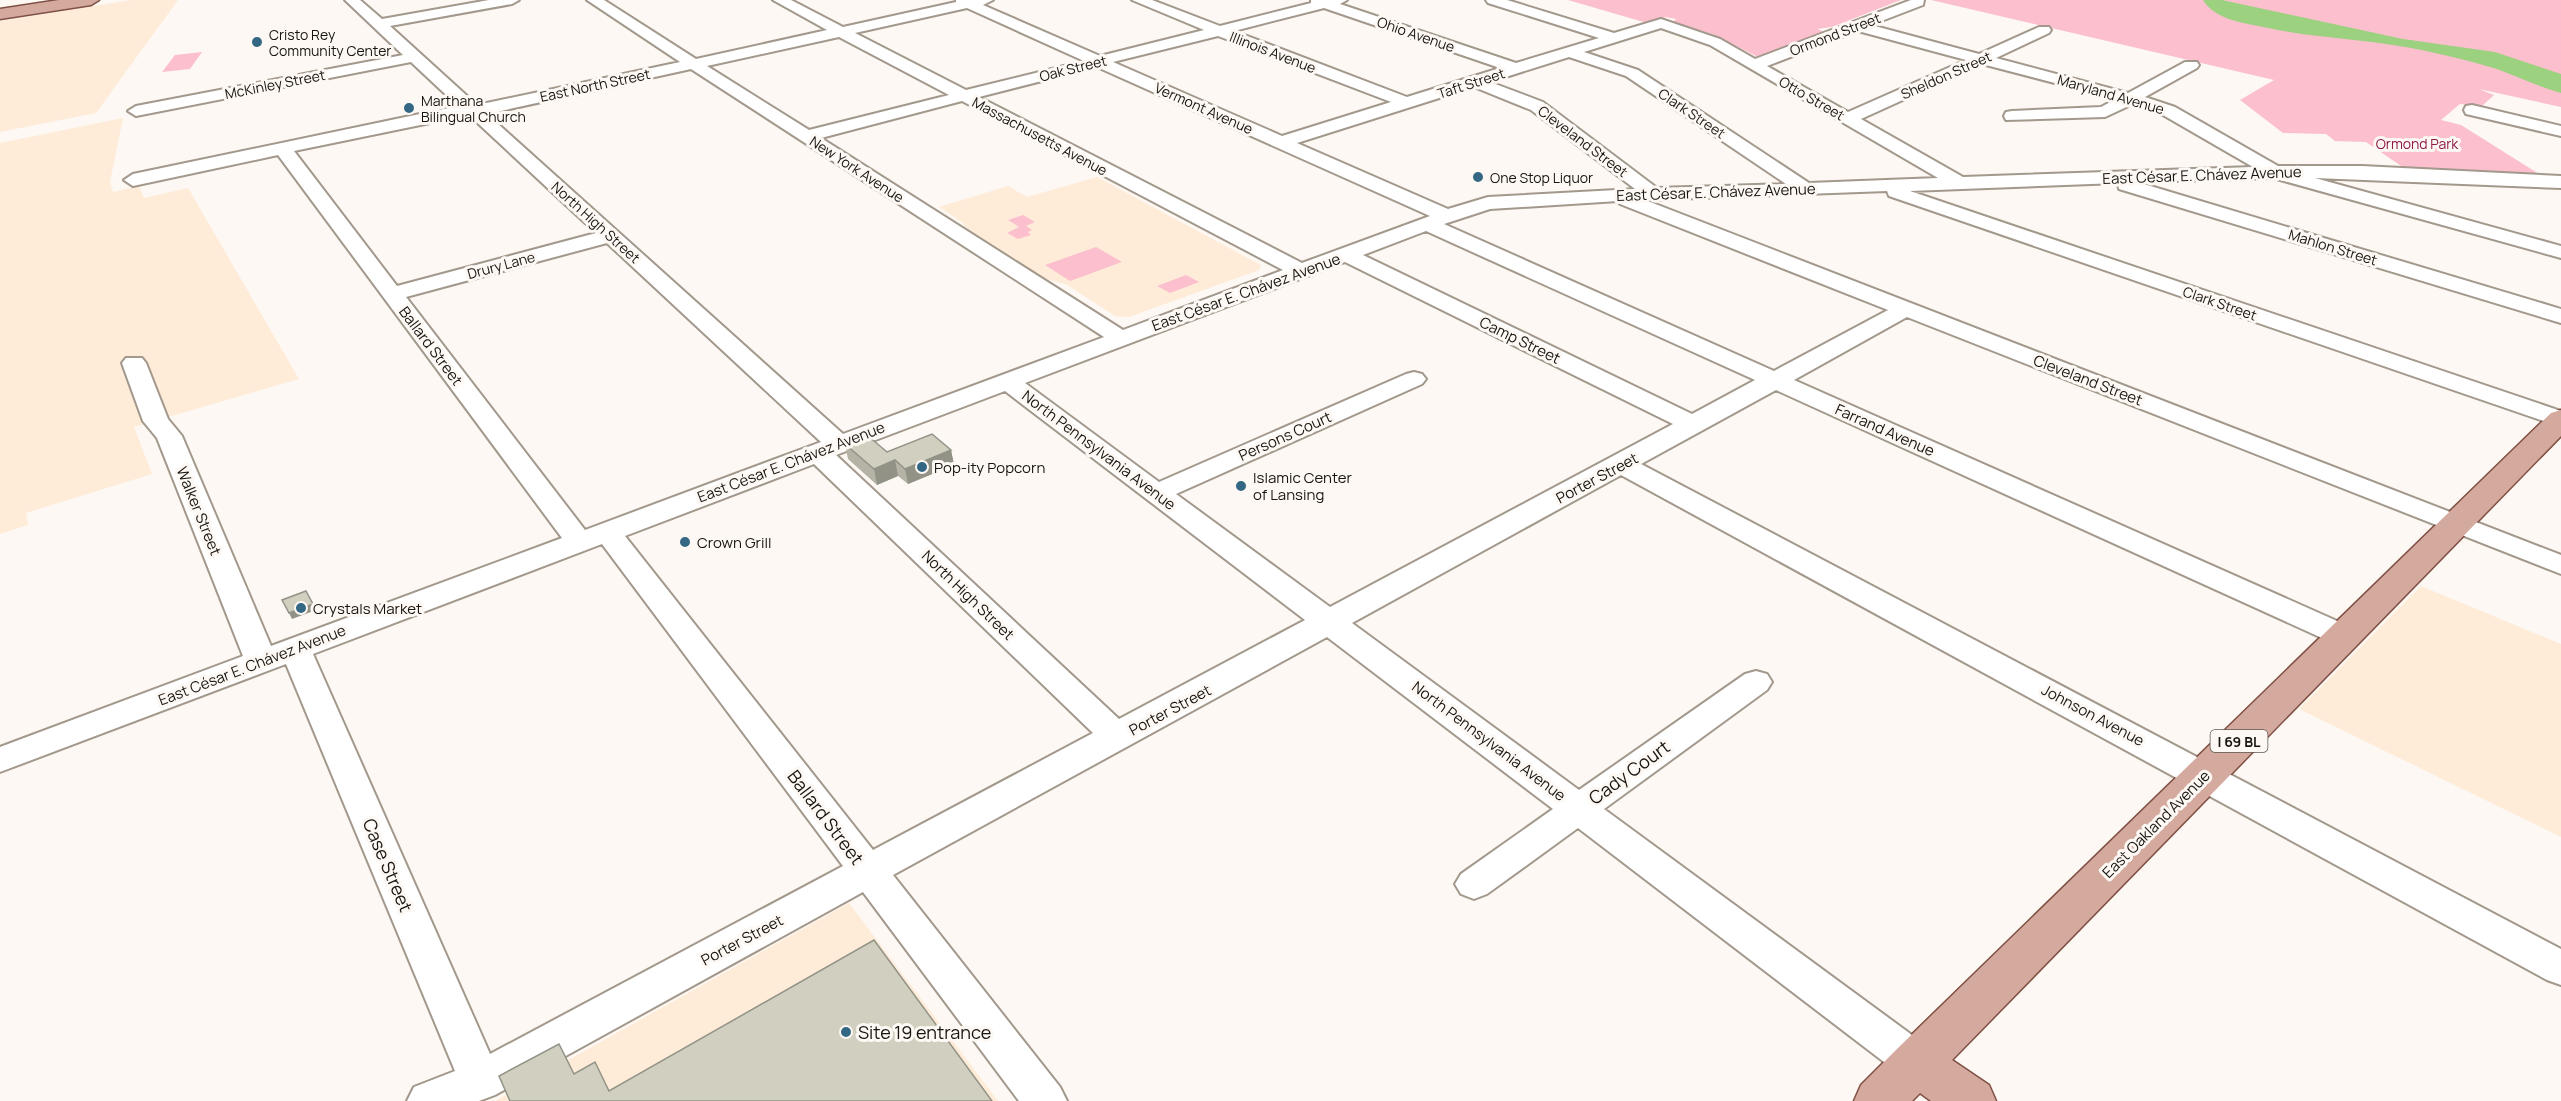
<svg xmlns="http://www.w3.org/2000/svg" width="2561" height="1101" viewBox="0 0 2561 1101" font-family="Manrope,sans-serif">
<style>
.built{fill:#feecd9}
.green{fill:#fbbfce}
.water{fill:#9bd17f}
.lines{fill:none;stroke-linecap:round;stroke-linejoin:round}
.minor-casing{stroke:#a3988c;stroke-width:4}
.major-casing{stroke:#7f5043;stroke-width:3}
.minor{fill:#fff;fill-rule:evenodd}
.major{fill:#d4aa9f;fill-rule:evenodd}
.wall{fill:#b4b3a5}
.shaded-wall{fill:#929286}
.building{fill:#d1d0c0;stroke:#929286;stroke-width:1.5}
.poi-dot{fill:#346784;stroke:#fdf8f3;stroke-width:2}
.labels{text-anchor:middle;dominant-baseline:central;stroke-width:6;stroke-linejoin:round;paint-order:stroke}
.far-poi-label{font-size:14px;fill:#181410;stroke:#fdf8f3;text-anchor:start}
.far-street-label{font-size:14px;fill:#181410;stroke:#fdf8f3}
.far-park-label{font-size:14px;fill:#8d1949;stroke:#fdf8f3}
.shield{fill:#fdf8f3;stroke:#5d5854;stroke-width:1.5}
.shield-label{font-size:14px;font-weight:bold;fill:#181410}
.street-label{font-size:15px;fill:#181410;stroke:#fdf8f3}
.poi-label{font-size:15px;fill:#181410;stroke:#fdf8f3;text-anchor:start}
.near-street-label{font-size:18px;fill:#181410;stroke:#fdf8f3}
.near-poi-label{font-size:18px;fill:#181410;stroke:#fdf8f3;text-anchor:start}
</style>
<rect width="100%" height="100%" fill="#fdf8f3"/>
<path class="built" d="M131,0H178L96,113L0,132V21Z
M123,118L110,182L113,192L139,186L144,198L188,188L299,379L134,427L152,474L26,513L28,525L0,534V143Z
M1097,177L1261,265L1259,270L1129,317L1115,316L1067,285L1041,277L968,232L963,223L939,207L1008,186L1027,197Z
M2421,586L2561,644V837L2299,709Z
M849,903L998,1101H495Z"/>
<path class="green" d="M1568,0H1901L1832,27L1817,29L1828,33L1760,58L1712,34L1673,22L1676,19L1666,17L1647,23Z
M1931,0H2561V107L2479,89L2494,95L2482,106L2460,104L2441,120L2461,125L2539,174L2407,170L2366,142L2335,141L2326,134L2283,133L2240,100L2274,80Z
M202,52L190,69L162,72L175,55Z
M1023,215L1035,222L1026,226L1032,230L1028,232L1031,235L1018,239L1007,233L1019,227L1008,220Z
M1096,247L1122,262L1070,281L1045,265Z
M1186,275L1199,282L1170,293L1157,286Z"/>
<path class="water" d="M2203,0H2222L2403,39L2495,52L2561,74V93C2539,87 2519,77 2497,69C2474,62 2450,56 2426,51C2374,39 2320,39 2268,28C2246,23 2216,21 2203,0Z"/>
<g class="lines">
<g class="minor-casing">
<path id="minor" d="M345,0H360L382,19L489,0H519L512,4L390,26L477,105L680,62L587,0H604L696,59L827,30L773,0H791L843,27L956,2V0H993L983,5L1100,56L1204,30L1132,0H1152L1220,26L1311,3V0H1347L1340,4L1516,63L1599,38L1488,3L1486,0H1507L1614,33L1661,19L1720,39L1755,59L1911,0H1924L1923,5L1871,25L1979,54L2039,27H2049L2051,30L2049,33L1996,58L2128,93L2185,62H2197L2199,65L2197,68L2145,97L2175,107L2278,166H2362L2561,176V188L2315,178L2561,246V258L2273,178L2137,182L2561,309V323L2119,189L2118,183L1910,191L2561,411V427L1889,196L1887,191L1645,200L2561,555V574L1907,317L1794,380L2355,629L2359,636L2355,643L2344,646L2333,643L1776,390L1641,464L2561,949V985L2547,980L1621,475L1352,623L1579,790L1745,674L1756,671L1767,674L1772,682L1767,690L1604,809L1931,1049L1937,1062L1931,1075L1916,1081L1901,1075L1578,828L1487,894L1474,899L1461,894L1455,884L1461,874L1553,809L1327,637L893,875L1060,1087L1067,1101H1019L863,892L495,1095L479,1101H407L414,1087L455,1071L286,664L0,772V747L243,656L157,438L143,421L122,363L126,358H142L146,363L168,419L182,436L271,646L562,538L278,155L133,186L124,180L133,174L458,106L411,62L136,116L128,111L136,106L403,55ZM967,8L1084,61L966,90L855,33ZM1324,8L1500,68L1407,97L1234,31ZM1661,28L1710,45L1938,178L1809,183L1638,70L1584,52ZM1858,31L1966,60L1848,112L1767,66ZM1218,36L1391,102L1282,136L1113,62ZM839,37L949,95L809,130L707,66ZM1569,57L1626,76L1786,184L1657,188L1543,102L1490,82ZM1982,64L2116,99L2101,107L2012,111L2006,112L2004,116L2006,120L2105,117L2133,104L2163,115L2253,167L1963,177L1861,119ZM1097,67L1430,216L1302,263L979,97ZM691,69L1104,337L843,434L487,114ZM1474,87L1531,110L1635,189L1488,197L1448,209L1297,143ZM962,101L1283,270L1123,330L821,138ZM469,115L596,233L397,286L294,151ZM1618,201L1620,204L1888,310L1774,371L1444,224L1490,209ZM1426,231L1755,380L1692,414L1363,255ZM607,243L821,442L585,530L406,297ZM1345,262L1673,424L1330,607L1176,494L1422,384L1426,379L1422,374L1414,372L1406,374L1159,482L1025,383ZM1005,391L1305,620L1119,719L836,455ZM814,464L1093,733L873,850L625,536ZM602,544L843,866L490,1054L313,654Z
M2472,105L2561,126V136L2466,114L2464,110L2466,106Z"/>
</g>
<g class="major-casing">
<path id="major" d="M59,0H99L91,5L0,19V9Z
M2561,410V436L1952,1060L1989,1085L1996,1101H1931L1920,1093L1912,1101H1854L1861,1085L1899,1047L2551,413Z"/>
</g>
<use href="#minor" class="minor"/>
<use href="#major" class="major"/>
</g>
<path class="wall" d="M845,444L887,452L951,450L954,465L908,484L898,476L877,485L848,459Z"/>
<path class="shaded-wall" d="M951,450L954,465L908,484L905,469Z
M895,460L898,476L877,485L874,469Z
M313,604L316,610L292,619L289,613Z"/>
<path class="building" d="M932,434L951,450L905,469L895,460L874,469L845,444L867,435L887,452Z
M306,591L313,604L289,613L282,600Z
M874,940L992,1101H510L499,1076L559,1044L574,1074L595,1062L609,1091Z"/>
<g class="poi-dot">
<circle cx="257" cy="42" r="6"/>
<circle cx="409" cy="108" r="6"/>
<circle cx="1478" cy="177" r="6"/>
<circle cx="922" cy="467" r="6"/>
<circle cx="1241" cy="486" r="6"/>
<circle cx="685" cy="542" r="6"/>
<circle cx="301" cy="608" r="6"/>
<circle cx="846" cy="1032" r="6"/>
</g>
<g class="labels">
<g class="far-poi-label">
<text x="269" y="34">Cristo Rey<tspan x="269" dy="16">Community Center</tspan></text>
<text x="421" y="100">Marthana<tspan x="421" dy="16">Bilingual Church</tspan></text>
<text x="1490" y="177">One Stop Liquor</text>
</g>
<g class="far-street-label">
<text transform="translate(1416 34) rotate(19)">Ohio Avenue</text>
<text transform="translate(1835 34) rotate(-21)">Ormond Street</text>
<text transform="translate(1273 52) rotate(21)">Illinois Avenue</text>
<text transform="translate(1073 68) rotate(-14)">Oak Street</text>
<text transform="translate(1946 75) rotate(-24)">Sheldon Street</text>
<text transform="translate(1471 83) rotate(-18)">Taft Street</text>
<text transform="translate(275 84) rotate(-11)">McKinley Street</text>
<text transform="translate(595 85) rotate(-12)">East North Street</text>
<text transform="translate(2111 94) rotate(16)">Maryland Avenue</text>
<text transform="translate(1812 98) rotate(30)">Otto Street</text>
<text transform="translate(1204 108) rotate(24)">Vermont Avenue</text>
<text transform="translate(1692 113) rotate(34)">Clark Street</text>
<text transform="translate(1040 136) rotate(28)">Massachusetts Avenue</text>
<text transform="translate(1583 141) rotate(37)">Cleveland Street</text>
<text transform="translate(857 169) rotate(33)">New York Avenue</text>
<text transform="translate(596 222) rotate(42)">North High Street</text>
<text transform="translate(2333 247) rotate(17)">Mahlon Street</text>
<text transform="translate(501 265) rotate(-15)">Drury Lane</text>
<text transform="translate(2220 303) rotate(19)">Clark Street</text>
</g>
<g class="far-park-label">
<text x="2417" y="143">Ormond Park</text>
</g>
<rect class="shield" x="2210.5" y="730" width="57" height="22" rx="4.5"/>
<g class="shield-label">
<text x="2239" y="741">I 69 BL</text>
</g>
<g class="street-label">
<text transform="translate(2202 175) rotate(-2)">East César E. Chávez Avenue</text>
<text transform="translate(1716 192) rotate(-2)">East César E. Chávez Avenue</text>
<text transform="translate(1246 292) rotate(-20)">East César E. Chávez Avenue</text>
<text transform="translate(1520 340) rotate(26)">Camp Street</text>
<text transform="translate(431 346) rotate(53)">Ballard Street</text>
<text transform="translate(2088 380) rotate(21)">Cleveland Street</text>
<text transform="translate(1885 430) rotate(24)">Farrand Avenue</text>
<text transform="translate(1285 436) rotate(-24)">Persons Court</text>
<text transform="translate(1099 450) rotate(37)">North Pennsylvania Avenue</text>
<text transform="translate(791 462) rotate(-21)">East César E. Chávez Avenue</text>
<text transform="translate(1597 478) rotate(-28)">Porter Street</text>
<text transform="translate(199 511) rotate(68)">Walker Street</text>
<text transform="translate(968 595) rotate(44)">North High Street</text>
<text transform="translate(252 665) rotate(-21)">East César E. Chávez Avenue</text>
<text transform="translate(1170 710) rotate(-28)">Porter Street</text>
<text transform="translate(2093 715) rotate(28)">Johnson Avenue</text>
<text transform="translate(1489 741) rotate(37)">North Pennsylvania Avenue</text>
<text transform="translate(2156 824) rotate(-45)">East Oakland Avenue</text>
<text transform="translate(742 940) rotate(-28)">Porter Street</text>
</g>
<g class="poi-label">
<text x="934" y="467">Pop-ity Popcorn</text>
<text x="1253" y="477">Islamic Center<tspan x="1253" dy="17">of Lansing</tspan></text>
<text x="697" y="542">Crown Grill</text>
<text x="313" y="608">Crystals Market</text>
</g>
<g class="near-street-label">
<text transform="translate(1629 772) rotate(-36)">Cady Court</text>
<text transform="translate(826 817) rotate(53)">Ballard Street</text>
<text transform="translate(388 865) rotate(67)">Case Street</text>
</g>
<g class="near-poi-label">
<text x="858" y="1032">Site 19 entrance</text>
</g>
</g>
</svg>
